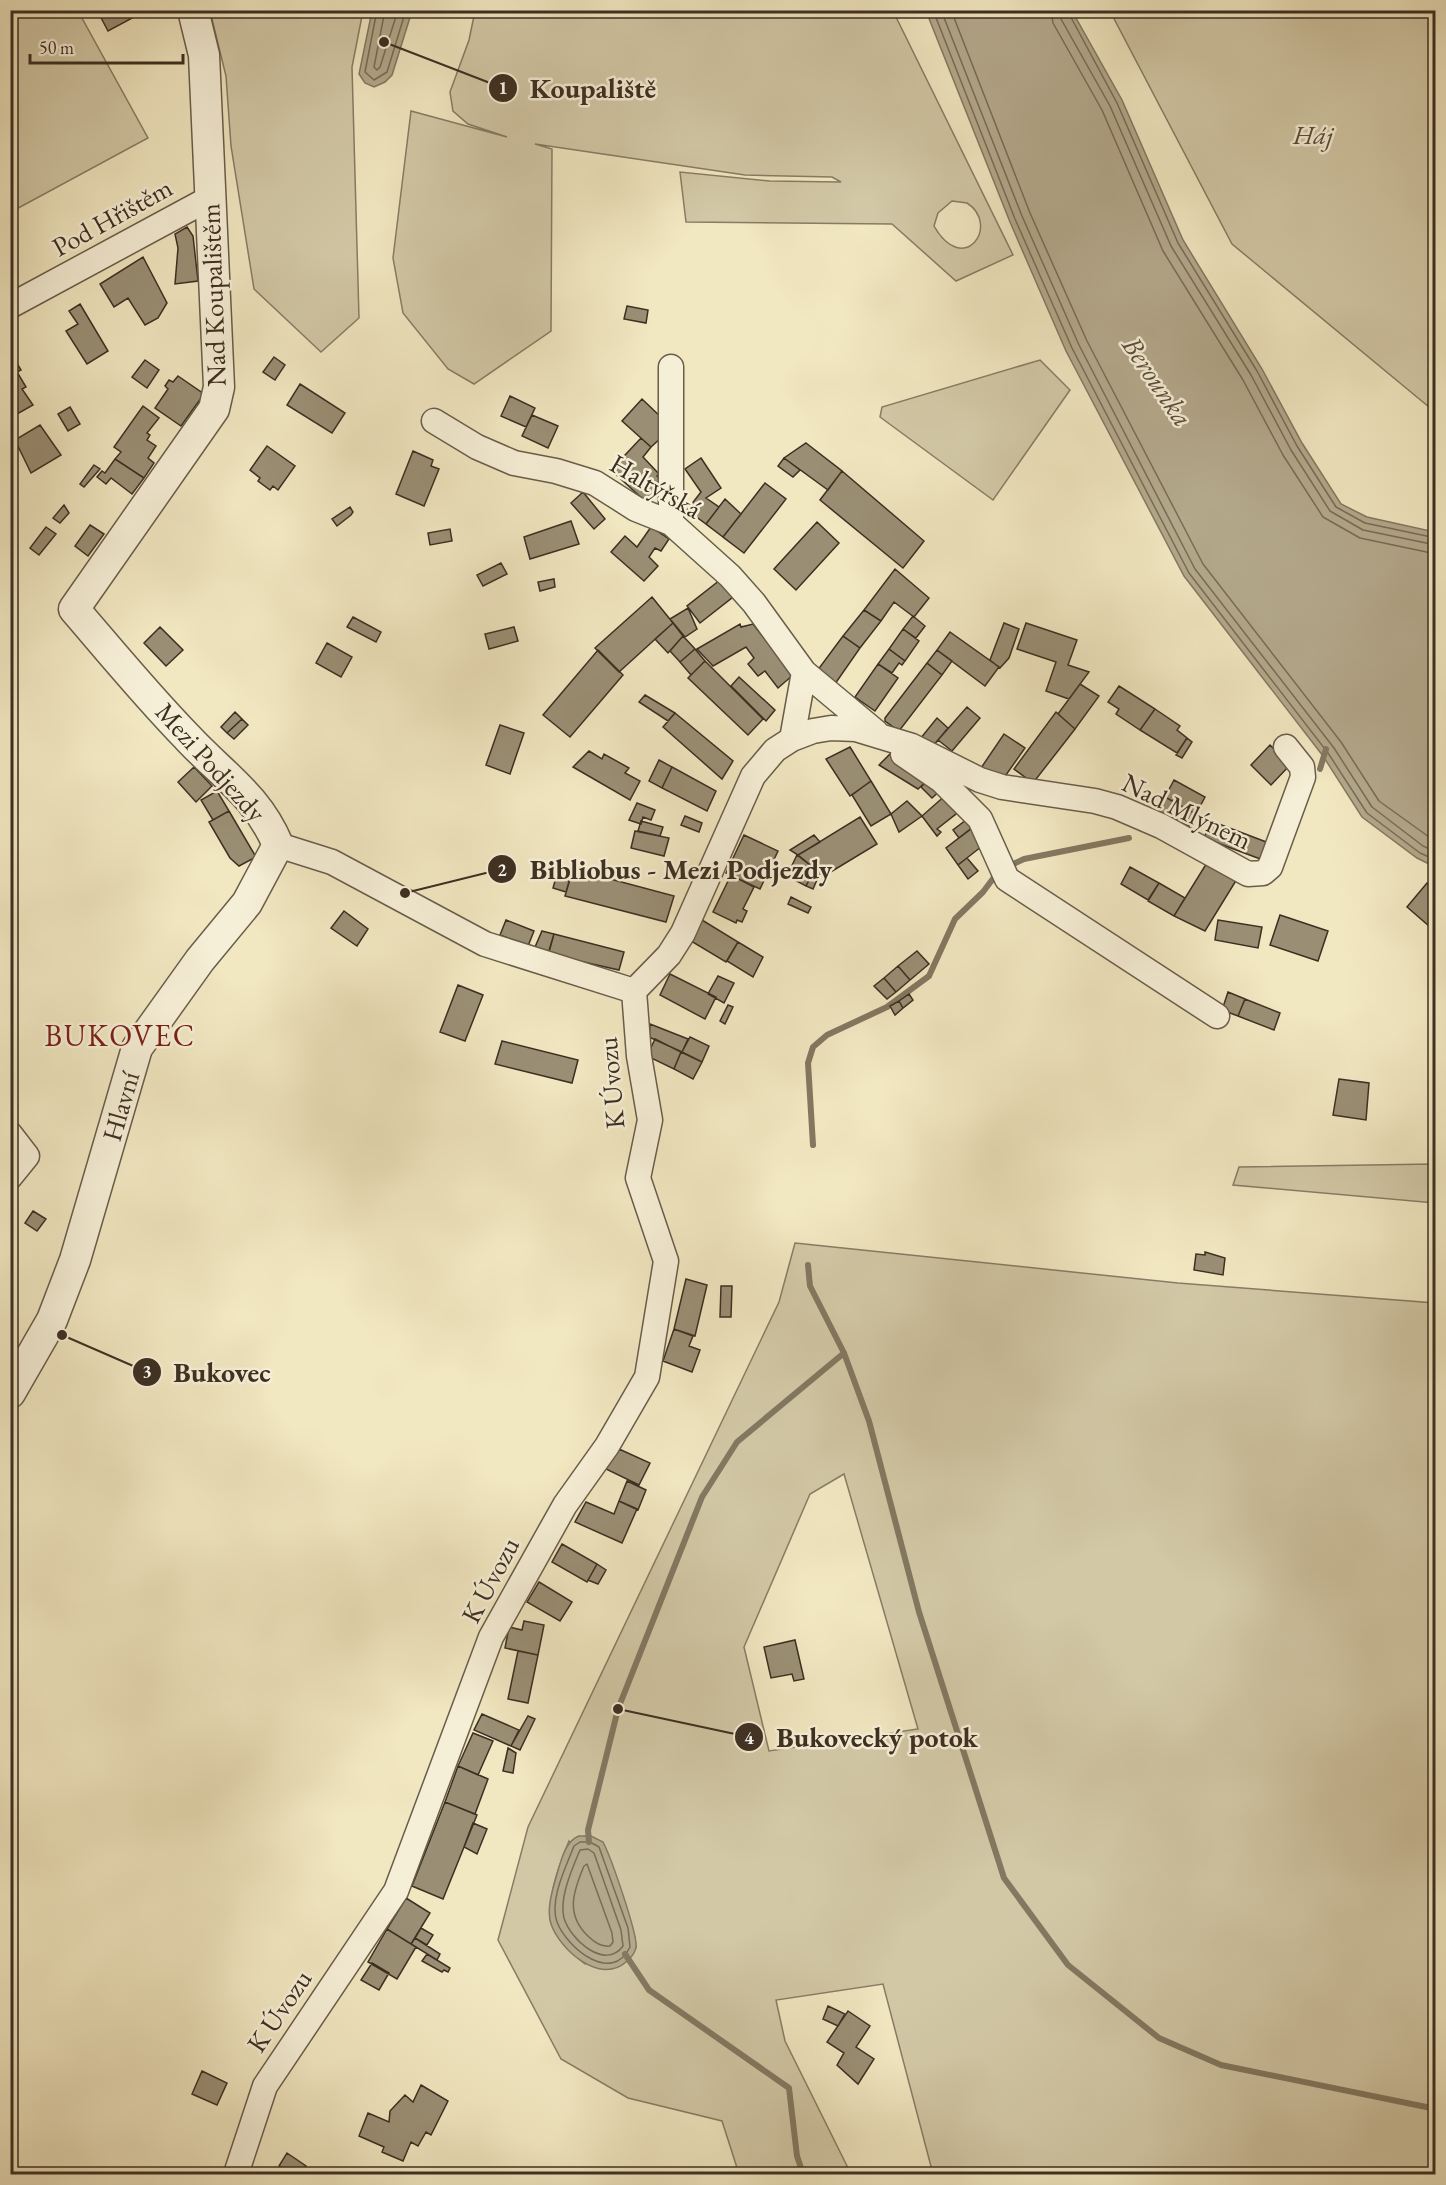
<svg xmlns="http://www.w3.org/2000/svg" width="1446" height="2185" viewBox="0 0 1446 2185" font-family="'EB Garamond',serif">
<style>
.green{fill:#d2c8a6;stroke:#877c64;stroke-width:1.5;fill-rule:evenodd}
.water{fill:#b3a88b;stroke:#837861;stroke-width:1.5}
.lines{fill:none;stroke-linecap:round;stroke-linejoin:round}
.shore{stroke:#786c56;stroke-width:1.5}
.stream{stroke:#837861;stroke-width:6}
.building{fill:#9a8f75;stroke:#3c2f22;stroke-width:1.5}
.minor-casing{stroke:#695d4a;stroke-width:27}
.tertiary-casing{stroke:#695d4a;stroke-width:33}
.minor{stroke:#f6efd7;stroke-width:24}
.tertiary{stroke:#f6efd7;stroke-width:30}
.labels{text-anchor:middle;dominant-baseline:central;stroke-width:5;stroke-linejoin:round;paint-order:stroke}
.park-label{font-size:27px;font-style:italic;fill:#5a4e3c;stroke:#f6efd7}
.street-label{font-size:27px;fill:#3c2f22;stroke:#f6efd7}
.water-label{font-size:28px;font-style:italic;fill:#5a4d3c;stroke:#f6efd7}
.quarter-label{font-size:30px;letter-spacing:1.5px;fill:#7a1f14;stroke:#f6efd7}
.leader{fill:none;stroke:#3c2f22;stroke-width:2}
.callout-dot{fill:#3c2f22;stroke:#f6efd7;stroke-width:2}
.mark-label{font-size:18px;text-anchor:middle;font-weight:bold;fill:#fff}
.callout-label{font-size:28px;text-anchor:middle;font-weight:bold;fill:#3c2f22;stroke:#f6efd7;stroke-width:5;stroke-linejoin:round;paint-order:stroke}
</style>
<rect width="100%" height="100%" fill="#f1e7c1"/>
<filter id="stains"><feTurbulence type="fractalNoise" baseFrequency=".00333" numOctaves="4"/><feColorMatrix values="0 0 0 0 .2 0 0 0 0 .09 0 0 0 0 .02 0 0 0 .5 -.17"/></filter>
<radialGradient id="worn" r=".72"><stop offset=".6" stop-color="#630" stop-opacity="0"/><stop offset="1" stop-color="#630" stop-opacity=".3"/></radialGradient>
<path class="green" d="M11,10L78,11L148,138L11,212Z
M210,11H363L352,67L359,318L321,352L254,289L231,146L226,76Z
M475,11H893L1013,255L956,281L892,224L686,222L680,172L770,181L841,182L832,177L745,175L535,144L552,149L551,331L474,384L448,369L403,313L393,258L411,111L507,137L468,124L453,111L450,92L469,40ZM952,201L967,203C1001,225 964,278 934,226L938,213Z
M1110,11H1435V412L1232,244Z
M1040,360L1070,390L993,500L880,417L882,407Z
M1435,1164V1203L1233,1185L1239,1167Z
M795,1243L1178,1283L1435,1303V2174H933L883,1984L776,2000L785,2041L851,2174H739L722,2121L628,2098L561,2059L498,1940L528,1827L779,1302ZM844,1474L918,1729L769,1751L744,1647L810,1494ZM569,1841C597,1873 634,1904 636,1948L585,1964C577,1957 566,1950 561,1941C541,1909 556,1873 569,1841Z"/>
<path class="water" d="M372,11H412L392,75L385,82L374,87L365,83L359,74Z
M926,11H1072L1122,100L1183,240L1262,369L1302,443L1341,504L1367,517L1435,532V867L1417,858L1362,817L1323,756L1184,576L1066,351L1010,222Z
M579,1836H591L603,1842C611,1857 638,1935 636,1947C635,1954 631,1958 626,1962C600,1985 560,1950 551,1924C546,1909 553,1888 557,1874C561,1861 565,1841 579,1836Z"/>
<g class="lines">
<path class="shore" d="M377,10L365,72L374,80L387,72L406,10
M385,10L374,67L377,70L380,67L398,10
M933,10L1015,219L1072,348L1189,573L1328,753L1367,813L1420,853L1436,860
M941,10L1022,216L1079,345L1195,569L1334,748L1372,807L1423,846L1436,852
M951,10L1030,213L1087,341L1203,564L1341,742L1379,801L1436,842
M1051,10L1053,23L1102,110L1163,251L1243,380L1283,455L1323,517L1360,538L1436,554
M1060,10L1061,19L1110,106L1171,246L1251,375L1291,450L1330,511L1363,530L1436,545
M1067,10L1117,103L1178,243L1257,371L1297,446L1336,507L1365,523L1436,538
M580,1842H590L599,1847L628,1928L630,1947C612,1985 567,1948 557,1922C549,1900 566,1867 574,1846Z
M580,1850L588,1849L594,1853L621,1930L623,1946C605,1971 570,1939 564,1918C559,1898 572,1869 580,1850Z
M587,1864L612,1933L613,1942L610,1946C601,1947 595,1943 589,1937C565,1915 573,1892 584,1866Z"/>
<path class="stream" d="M1320,769L1326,749
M1007,867L1024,859L1129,838
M813,1145L808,1063L813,1047L827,1035L887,1007L929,976L955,919L983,892L998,872
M808,1265L810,1286L844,1353L869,1421L919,1612L1004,1878L1068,1965L1159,2038L1221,2065L1436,2109
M589,1842L588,1830L618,1709L702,1497L737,1442L844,1353
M625,1954L649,1990L789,2088L797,2156L803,2174"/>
</g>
<path class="building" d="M97,10H147L108,31Z
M187,227L193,236L198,281L175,284L178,248L175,234Z
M143,257L167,303L158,318L145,325L128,298L114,307L100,284Z
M80,304L108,351L87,364L66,331L78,324L69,311Z
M627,306L648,310L646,323L624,319Z
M10,352L21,370L17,372L26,387L22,389L33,405L10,418Z
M274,357L285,365L275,380L263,372Z
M145,360L159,370L147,388L132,377Z
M178,376L204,394L181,426L155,408L168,389L165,386L169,380L173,382Z
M300,384L345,413L332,433L287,405Z
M510,396L535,408L526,427L501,416Z
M642,399L663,419V436L651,447L622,421Z
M143,406L159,418L147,433L150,435L147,440L156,446L148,458L154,463L144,478L115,459L121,452L114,447Z
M70,407L80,424L68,431L58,414Z
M532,415L558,426L548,448L522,436Z
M40,425L61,455L31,473L15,440Z
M641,438L651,447L643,457L659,474L657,476L664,483L646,502L611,470Z
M806,443L842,471L828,490L784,458Z
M267,446L295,466L278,490L273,486L270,490L258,481L260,478L250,470Z
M413,451L433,460L431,466L439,469L424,506L396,494Z
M701,458L721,488L706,498L719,507L706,524L687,510L701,492L685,469Z
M784,458L800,470L793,477L778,466Z
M115,459L144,478L132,494L111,478L106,484L97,477L102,471L105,473Z
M94,465L100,469L84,487L80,484Z
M842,471L924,541L903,568L820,500Z
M765,483L786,499L744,553L723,537Z
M583,492L605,519L594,529L571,503Z
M725,499L741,514L723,537L706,524Z
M64,505L69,513L60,523L53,518Z
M350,507L353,512L351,515L337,526L332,519Z
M571,521L579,544L530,559L524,537Z
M817,522L839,543L796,590L774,569Z
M90,525L104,534L88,556L75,546Z
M46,527L56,534L39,555L30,548Z
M651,527L669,539L661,551L655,548L649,557L658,566L644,581L611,552L625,536L637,547Z
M450,529L452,541L430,545L428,533Z
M501,563L507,574L483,586L477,575Z
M895,569L929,598L914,617L894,602L881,621L864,610Z
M554,579L555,587L540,591L538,582Z
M720,580L733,597L700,623L687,606Z
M652,597L673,623L619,672L595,648Z
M688,608L697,629L685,637L670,619Z
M864,610L881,621L860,648L843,636Z
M913,616L925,626L916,638L903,629Z
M353,617L381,632L376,642L347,627Z
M673,623L683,636L668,653L655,639Z
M1004,623L1019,629L1009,658L1000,668L990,660Z
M1026,623L1077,640L1068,665L1089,672L1069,699L1046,691L1056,662L1017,649Z
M740,624L741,627L753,624L793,675L778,688L765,671L758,676L748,664L754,658L746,647L713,666L697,649Z
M160,627L183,650L166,666L144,643Z
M514,627L518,641L489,649L485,634Z
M903,629L919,641L905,661L889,649Z
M950,632L999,667L985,686L937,650Z
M683,636L695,649L680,662L670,651Z
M843,636L860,648L835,684L817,671Z
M327,643L352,657L341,677L316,663Z
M695,649L705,661L691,675L680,662Z
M889,649L905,661L902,665L899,663L892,673L878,664Z
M598,650L623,675L570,737L543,715Z
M937,650L952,661L942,675L927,663Z
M705,661L763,719L748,735L688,678Z
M927,663L942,675L899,731L885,721V718Z
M878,664L898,678L875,711L855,697Z
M739,677L775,710L766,721L731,686Z
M1080,684L1099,696L1075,729L1058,714Z
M1119,686L1155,709L1140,730L1116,714L1119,709L1108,702Z
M645,695L675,713L668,721L639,702Z
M967,707L980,718L952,751L938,740Z
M1155,709L1180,726L1177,730L1187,738L1177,753L1140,730Z
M235,712L242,719L227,733L221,727Z
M1056,712L1075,729L1033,783L1014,769Z
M675,713L733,761L722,779L663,727Z
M937,718L948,728L933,746L920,739Z
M242,719L248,725L234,739L227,733Z
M500,725L524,733L510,774L486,765Z
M1004,734L1025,748L1001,782L981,768Z
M1187,738L1192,742L1182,758L1176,755Z
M1270,745L1290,765L1271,785L1251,765Z
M850,747L871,781L850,796L826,759Z
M589,751L602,759L604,754L629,768L625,773L640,781L630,800L573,767Z
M892,752L932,776L918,789L879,765Z
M659,760L672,767L662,788L649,781Z
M194,767L212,786L196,802L178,782Z
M672,767L716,791L707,811L662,788Z
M932,776L943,788L932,798L921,787Z
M1174,780L1205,797L1196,814L1165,797Z
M871,781L891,814L871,826L852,795Z
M217,791L229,811L213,820L201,800Z
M948,793L961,810L937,829L941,832L937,836L922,816Z
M1165,797L1196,814L1189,826L1157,812Z
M907,801L922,816L899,832L891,814Z
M637,803L655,810L651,820L643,817L641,824L629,820Z
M229,811L256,857L239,866L230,858L209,822Z
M685,816L702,823L699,832L681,825Z
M860,817L877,844L824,876L798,855Z
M966,820L972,828L959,838L953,830Z
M641,821L663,827L660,836L638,831Z
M1211,821L1269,843L1263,860L1204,838Z
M973,827L986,843L958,865L946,848Z
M635,831L669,838L664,856L631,848Z
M744,835L778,851L760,889L726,873Z
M814,835L820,842L798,855L790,850Z
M797,855L815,869L806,886L787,876Z
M967,858L978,871L968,879L958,865Z
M1208,861L1237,879L1205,931L1174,916Z
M559,867L572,871L566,892L553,888Z
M1130,867L1159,883L1148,900L1121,884Z
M573,869L674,896L666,922L565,896Z
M815,869L820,873L813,889L806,886Z
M731,875L754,887L743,909L747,911L742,922L737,920L736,923L713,912Z
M1159,883L1185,898L1174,916L1148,901Z
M1427,883L1436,890V932L1407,907Z
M791,897L811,907L808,913L788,904Z
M344,911L368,929L357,946L331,928Z
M1280,915L1328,931L1318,961L1270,945Z
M506,920L534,931L528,946L500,935Z
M702,920L738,942L726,962L691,941Z
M1218,920L1262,927L1258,948L1215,940Z
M542,931L554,934L549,952L535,947Z
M554,934L624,952L619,970L548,954Z
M738,942L763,957L753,977L727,961Z
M917,951L929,964L910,980L898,966Z
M898,966L910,980L896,992L884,978Z
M670,974L716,997L705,1019L660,995Z
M718,976L734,983L724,1003L708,994Z
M884,978L896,992L887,999L874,986Z
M458,985L483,995L465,1041L440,1032Z
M1228,992L1245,999L1238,1016L1222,1010Z
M909,994L913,1000L903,1008L899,1001Z
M1245,999L1280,1013L1274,1030L1238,1016Z
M899,1001L903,1008L895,1015L890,1006Z
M728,1005L733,1007L725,1024L720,1021Z
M650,1024L688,1039L682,1052L649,1037Z
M690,1037L709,1046L702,1062L682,1052Z
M655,1039L681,1052L674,1069L647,1056Z
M502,1041L578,1060L572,1083L495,1064Z
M681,1052L702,1062L693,1079L674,1069Z
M1339,1079L1369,1083L1366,1120L1333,1115Z
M33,1211L46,1219L37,1231L25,1223Z
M1205,1252L1225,1258L1223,1275L1194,1270L1196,1254L1205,1255Z
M686,1279L707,1285L695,1336L674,1329Z
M721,1286H732L731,1317H720Z
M674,1329L693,1336L689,1346L700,1350L692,1372L663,1361Z
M619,1449L650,1463L639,1485L606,1469Z
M627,1481L646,1490L638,1510L619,1501Z
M619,1501L637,1509L622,1543L575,1522L586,1502L614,1514Z
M562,1544L597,1564L587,1582L552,1562Z
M597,1564L606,1570L598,1584L588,1580Z
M539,1582L572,1602L560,1621L527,1602Z
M524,1621L544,1625L538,1655L505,1648L509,1627L522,1630Z
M795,1640L804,1679L794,1681L792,1674L771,1678L764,1647Z
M518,1651L538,1655L528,1703L508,1699Z
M482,1714L519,1730L511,1746L474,1730Z
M528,1716L535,1719L520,1750L511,1746Z
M473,1733L493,1741L478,1775L458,1766Z
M508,1748L516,1753L513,1773L503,1771Z
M458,1766L488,1779L475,1814L445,1802Z
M445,1802L477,1815L443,1899L412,1886Z
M473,1823L487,1829L477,1854L464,1847Z
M406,1898L430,1913L411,1944L387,1929Z
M421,1928L433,1935L427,1945L415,1938Z
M387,1929L416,1947L397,1979L368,1962Z
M415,1938L440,1954L437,1960L411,1944Z
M427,1954L450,1968L448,1972L444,1970L442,1972L422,1961Z
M372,1963L389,1973L379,1990L361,1980Z
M828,2006L845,2014L838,2026L823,2019Z
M848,2011L870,2026L856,2047L874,2059L858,2084L837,2065L844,2053L827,2042Z
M202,2071L227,2083L217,2105L192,2094Z
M421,2085L448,2101L431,2135L426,2132L418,2146L411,2142L403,2161L382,2152L384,2147L359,2136L368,2113L389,2122L390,2111L405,2095L413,2102Z
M287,2153L306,2166L301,2174H292L279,2166Z"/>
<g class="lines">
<g class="minor-casing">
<path id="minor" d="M10,306L210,198
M434,421L477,447L514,463L556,471L595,483L636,509L671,523L730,576L754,603L804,672L792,739
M671,523V367
M804,672L876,732
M903,754L941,780L980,819L1007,879L1217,1016
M278,845L332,862L485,944L634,991
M634,991L669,955L683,933L753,776L775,750L792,739L813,731L831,728L856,729L912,746L980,780L1002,787L1095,801L1117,807L1161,826L1248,874L1263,873L1270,867L1303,777L1302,767L1286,747
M10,1134L27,1156L10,1177
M236,2174L265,2086L396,1891L491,1637L565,1505L607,1446L647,1377L666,1261L638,1178L650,1120L639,1056L634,991"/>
</g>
<g class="tertiary-casing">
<g id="tertiary">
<path id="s1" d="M10,1393L52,1320L75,1260L137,1048L200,960L247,903L278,845C257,795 222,775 187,737C147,696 111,652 74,609L214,409L219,387L204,55L193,10"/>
</g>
</g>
<use href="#minor" class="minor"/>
<use href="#tertiary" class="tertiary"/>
</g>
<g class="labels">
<g class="park-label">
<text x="1313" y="134">Háj</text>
</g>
<g class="street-label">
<text transform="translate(112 217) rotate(-29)">Pod Hřištěm</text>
<text transform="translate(213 295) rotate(-92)">Nad Koupalištěm</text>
<text transform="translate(656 486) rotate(30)">Haltýřská</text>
<text transform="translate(211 762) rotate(48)">Mezi Podjezdy</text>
<text transform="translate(1187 811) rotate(26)">Nad Mlýnem</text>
<text transform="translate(611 1083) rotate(-95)">K Úvozu</text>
<text stroke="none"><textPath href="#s1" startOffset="309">Hlavní</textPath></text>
<text transform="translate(490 1580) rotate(-62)">K Úvozu</text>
<text transform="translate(279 2011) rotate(-56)">K Úvozu</text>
</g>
<g class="water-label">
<text transform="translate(1158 381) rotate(56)">Berounka</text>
</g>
<g class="quarter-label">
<text x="120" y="1035">BUKOVEC</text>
</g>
</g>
<path class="leader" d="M384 42L503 88M405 893L502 869M62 1335L147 1372M618 1709L749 1737"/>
<g class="callout-dot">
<circle cx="384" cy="42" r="6"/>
<circle cx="405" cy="893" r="6"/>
<circle cx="62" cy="1335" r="6"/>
<circle cx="618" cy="1709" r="6"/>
<circle cx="503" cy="88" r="15"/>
<circle cx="502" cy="869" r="15"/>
<circle cx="147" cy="1372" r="15"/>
<circle cx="749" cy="1737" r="15"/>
</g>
<g class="mark-label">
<text x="503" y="94">1</text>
<text x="502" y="876">2</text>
<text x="147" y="1378">3</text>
<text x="749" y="1744">4</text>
</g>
<g class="callout-label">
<text x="593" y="98">Koupaliště</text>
<text x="681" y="879">Bibliobus - Mezi Podjezdy</text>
<text x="222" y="1382">Bukovec</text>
<text x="877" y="1747">Bukovecký potok</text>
</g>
<rect width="1446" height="2185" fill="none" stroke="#f1e7c1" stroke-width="36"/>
<rect x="12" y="12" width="1422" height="2161" fill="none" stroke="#3c2f22" stroke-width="3"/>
<rect x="18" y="18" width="1410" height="2149" fill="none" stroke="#3c2f22" stroke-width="1.5"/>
<path d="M30 54v9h153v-9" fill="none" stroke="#3c2f22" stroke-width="3"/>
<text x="39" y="54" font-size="18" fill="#3c2f22" stroke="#f6efd7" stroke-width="4.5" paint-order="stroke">50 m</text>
<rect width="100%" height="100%" filter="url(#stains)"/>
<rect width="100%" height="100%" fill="url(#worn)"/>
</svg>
